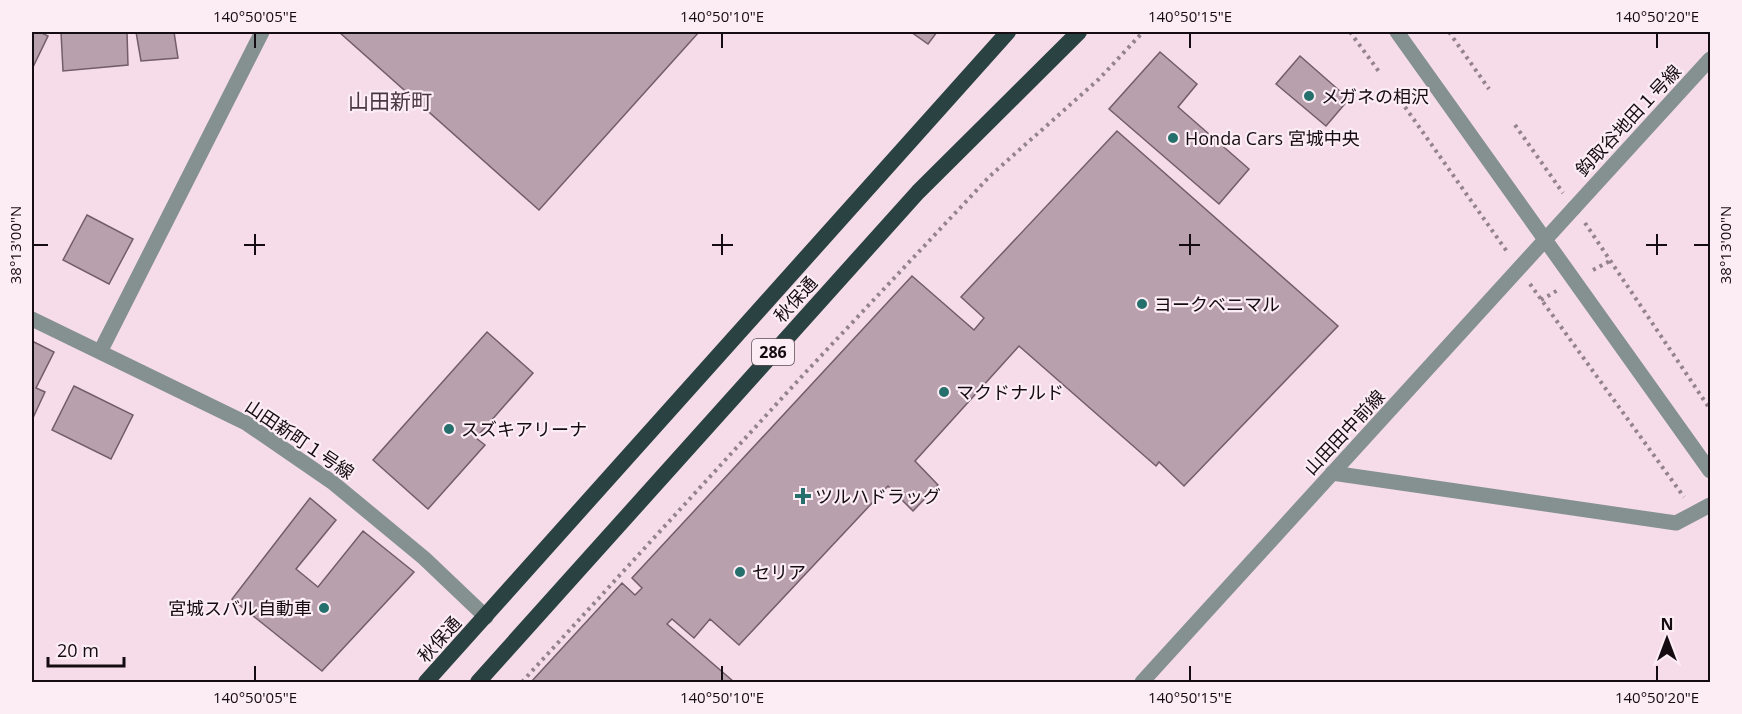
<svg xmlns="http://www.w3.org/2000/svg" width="1742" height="714" viewBox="0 0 1742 714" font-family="'Open Sans','Noto Sans JP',sans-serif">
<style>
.building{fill:#b8a0ac;stroke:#725d68;stroke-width:1.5}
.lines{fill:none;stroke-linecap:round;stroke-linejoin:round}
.path{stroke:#94838b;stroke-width:4;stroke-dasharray:3 4.5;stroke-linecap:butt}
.minor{stroke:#859190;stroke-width:15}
.tertiary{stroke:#859190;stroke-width:15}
.trunk{stroke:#2a4242;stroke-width:16}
.ticks{fill:none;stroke:#140c10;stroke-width:2}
.poi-dot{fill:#256f6c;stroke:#fcecf4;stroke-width:2}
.labels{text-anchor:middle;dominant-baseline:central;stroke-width:4.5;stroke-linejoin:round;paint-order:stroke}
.shield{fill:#fcecf4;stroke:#5a4f54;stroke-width:1.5}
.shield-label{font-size:16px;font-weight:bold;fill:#140c10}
.poi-label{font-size:18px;fill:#140c10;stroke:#fcecf4;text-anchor:start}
.street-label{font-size:18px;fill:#140c10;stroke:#fcecf4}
.quarter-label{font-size:21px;fill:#4a3640;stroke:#fcecf4}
.neatline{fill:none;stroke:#140c10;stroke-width:2}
.ticks-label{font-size:15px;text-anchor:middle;fill:#140c10}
</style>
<rect width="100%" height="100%" fill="#f5dce8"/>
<path class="building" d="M32,32H40L48,36L33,67L32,66Z
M61,32H127L128,65L63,71Z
M136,32H174L178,58L141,61Z
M339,32H699L539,210Z
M911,32H937L928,44Z
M1160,52L1197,84L1178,107L1249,169L1219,204L1109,109Z
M1300,56L1349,99L1326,126L1276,84Z
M1117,131L1338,326L1184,486L1159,462L1156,466L1019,346L915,461L938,485L913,511L888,486L739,645L710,619L694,638L672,619L667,624L734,682H531L622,583L635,595L642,588L632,578L912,276L974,330L984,318L961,297Z
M87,215L133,239L109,284L63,260Z
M487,332L533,373L476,438L485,445L428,509L373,460Z
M32,341L54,352L36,388L45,392L32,420Z
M74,386L133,415L111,459L52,430Z
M310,498L336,520L296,569L318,587L363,531L414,572L322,671L232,599Z"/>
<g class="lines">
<path class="path" d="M1350,32L1380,73
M1449,32L1489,89
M1405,107L1508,253
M1515,125L1563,193
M1585,223L1710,409
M1593,270L1610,261
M1530,284L1684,497
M1541,300L1558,290
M522,682L804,374L990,176L1099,79L1143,32"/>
<path class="minor" d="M1574,208L1710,59
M1332,473L1676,523L1710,505"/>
<path class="tertiary" d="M1397,32L1710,471
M32,319L246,423L332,482L424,558L486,617
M100,352L262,32
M1142,682L1574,208"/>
<path class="trunk" d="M426,682L1008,32
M478,682L918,192L1079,32"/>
</g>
<path class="ticks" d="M255,33V48M722,33V48M1190,33V48M1657,33V48M255,234V255M722,234V255M1190,234V255M1657,234V255M33,245H48M244,245H265M712,245H733M1179,245H1200M1646,245H1667M1694,245H1709M255,666V681M722,666V681M1190,666V681M1657,666V681"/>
<g class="poi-dot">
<circle cx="1309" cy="96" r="6"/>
<circle cx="1173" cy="138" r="6"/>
<circle cx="1142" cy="304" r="6"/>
<circle cx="944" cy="392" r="6"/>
<circle cx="449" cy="429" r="6"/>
<path d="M800 487h6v6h6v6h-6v6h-6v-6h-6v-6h6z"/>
<circle cx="740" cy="572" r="6"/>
<circle cx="324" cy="608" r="6"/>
</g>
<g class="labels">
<rect class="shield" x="752" y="339" width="42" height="26" rx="4.5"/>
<g class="shield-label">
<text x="773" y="352">286</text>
</g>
<g class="poi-label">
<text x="1321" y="96">メガネの相沢</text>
<text x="1185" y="138">Honda Cars 宮城中央</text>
<text x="1154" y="304">ヨークベニマル</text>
<text x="956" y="392">マクドナルド</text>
<text x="461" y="429">スズキアリーナ</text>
<text x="815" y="496">ツルハドラッグ</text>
<text x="752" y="572">セリア</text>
<text x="312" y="608" text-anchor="end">宮城スバル自動車</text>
</g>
<g class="street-label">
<text transform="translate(1628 120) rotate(-47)">鈎取谷地田１号線</text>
<text transform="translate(795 299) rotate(-48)">秋保通</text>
<text transform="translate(1344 432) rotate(-47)">山田田中前線</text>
<text transform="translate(300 439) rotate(34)">山田新町１号線</text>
<text transform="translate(439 639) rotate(-48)">秋保通</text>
</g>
<g class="quarter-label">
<text x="390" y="101">山田新町</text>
</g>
</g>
<rect width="1742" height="714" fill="none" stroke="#fcecf4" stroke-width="66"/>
<g transform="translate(1667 639)" stroke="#fcecf4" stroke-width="4.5" paint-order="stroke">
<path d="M0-4.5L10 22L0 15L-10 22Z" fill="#140c10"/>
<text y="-9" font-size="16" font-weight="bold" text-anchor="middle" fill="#140c10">N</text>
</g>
<path d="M48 657v9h76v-9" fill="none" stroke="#140c10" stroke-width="3"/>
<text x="57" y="657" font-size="18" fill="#140c10" stroke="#fcecf4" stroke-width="4.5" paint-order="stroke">20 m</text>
<rect x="33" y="33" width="1676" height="648" class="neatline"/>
<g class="ticks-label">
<text x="255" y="22">140°50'05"E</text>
<text x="722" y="22">140°50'10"E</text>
<text x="1190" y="22">140°50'15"E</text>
<text x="1657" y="22">140°50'20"E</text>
<text transform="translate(16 245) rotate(-90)" y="5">38°13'00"N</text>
<text transform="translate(1726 245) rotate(-90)" y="5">38°13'00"N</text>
<text x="255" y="703">140°50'05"E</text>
<text x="722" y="703">140°50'10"E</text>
<text x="1190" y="703">140°50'15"E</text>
<text x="1657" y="703">140°50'20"E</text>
</g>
</svg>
